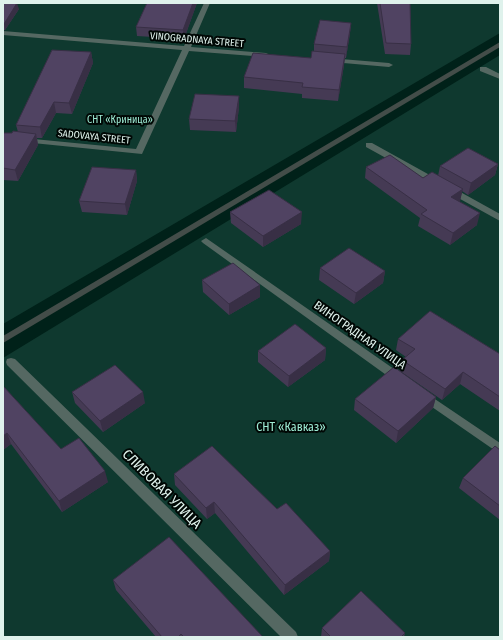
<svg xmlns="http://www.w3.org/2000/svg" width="503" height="640" viewBox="0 0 503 640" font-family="'Fira Sans Condensed',sans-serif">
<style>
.green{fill:#0f392f}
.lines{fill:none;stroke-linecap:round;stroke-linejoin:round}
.stream{fill:#434d49;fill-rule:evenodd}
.minor{fill:#556862;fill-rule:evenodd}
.wall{fill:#453a54}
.shaded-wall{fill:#382f45}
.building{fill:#504362;stroke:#382f45}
.labels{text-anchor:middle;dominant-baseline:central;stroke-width:4;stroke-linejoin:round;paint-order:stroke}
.far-street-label{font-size:10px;fill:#dff2ec;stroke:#000805}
.far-park-label{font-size:10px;fill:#9debd4;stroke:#000805}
.street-label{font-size:12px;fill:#dff2ec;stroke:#000805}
.park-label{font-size:12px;fill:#9debd4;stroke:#000805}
.near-street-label{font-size:14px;fill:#dff2ec;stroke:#000805}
</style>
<rect width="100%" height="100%" fill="#002119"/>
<path class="green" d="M3,3H500V33L3,324Z
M500,55V637H3V358Z"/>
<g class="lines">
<path class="stream" d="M500,42V47L3,343V336Z"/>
<path class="minor" d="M204,3H210L191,47L266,53L270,55L266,57L189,51L142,154L3,140V136L136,149L182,50L3,35V31L184,46Z
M329,58L389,63L393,65L389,67L332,62H329Z
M480,67H486L500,74V79L480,71Z
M366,143H372L500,214V221L366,147Z
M206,238L404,376L405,379L404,382L400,383L396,382L203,243L201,241Z
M11,358L15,359L296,632L298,637H281L7,365L6,362L7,359Z
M423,391L500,443V454L419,398L418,395L419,392Z"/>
</g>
<path class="wall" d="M3,3L19,9L5,30H3Z
M147,3H197L184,39L137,36L136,27Z
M377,3H413V4H410L411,44L410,55L385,54Z
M351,23L350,33L346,58H345L344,65L338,101L302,98V94L244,88V77L311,58L314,51V44Z
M91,52L93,63L72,114L56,113L42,138H37L38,145L18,181L3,180V133H12L18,132L16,125Z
M239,107L236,132L190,130L189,119Z
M498,164L495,175L468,195L462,191L460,201H459L477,225L450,245L418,226L420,218L365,178L366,167L423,178L438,176L440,166Z
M136,170L137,181L127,215L82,212L79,201Z
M230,212L301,224L263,247L231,223Z
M320,268L385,271L383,283L354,304L319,280Z
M202,280L260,297L229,315L203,292Z
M398,339L500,354V411L460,384L442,400L400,371L402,360L406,357L396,350Z
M326,348L325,360L288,387L258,362V351Z
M3,386L61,449L108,482L62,512L11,444L3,450Z
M72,392L145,403L103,432L75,403Z
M436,397L433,408L396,443L354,410L355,399Z
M500,450V520L459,488L463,478Z
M174,474L277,509L330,551L329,561L284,595L215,513L207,519L175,485Z
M113,580L263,637H156L116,590Z
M322,628L405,633L404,637H321Z"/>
<path class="shaded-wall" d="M17,3L19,9L5,30L4,24Z
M193,3H197L184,39L183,30Z
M351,23L350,33L346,58L347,47Z
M91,52L93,63L72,114L69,103Z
M345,54L344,65L338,101L339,90Z
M239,96V107L236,132L235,121Z
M54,102L56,113L42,138L40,127Z
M36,134L38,145L18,181L15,170Z
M498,164L495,175L468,195L471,183Z
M136,170L137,181L127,215L125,204Z
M463,189L460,201L449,209L451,197Z
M302,212L301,224L263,247V236Z
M480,213L477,225L450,245L453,233Z
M385,271L383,283L354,304L356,293Z
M260,285V297L229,315V304Z
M326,348L325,360L288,387L289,376Z
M463,372L460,384L442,400L445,389Z
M143,392L145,403L103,432L100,421Z
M436,397L433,408L396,443L398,431Z
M7,433L11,444L3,450V436Z
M105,471L108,482L62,512L59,501Z
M214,502L215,513L207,519L206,508Z
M330,551L329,561L284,595L285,585Z"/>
<path class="building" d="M3,3H17L4,24H3Z
M147,3H193L183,30L136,27Z
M380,3H410L411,44L386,43Z
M320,20L351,23L347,47L314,44Z
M52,50L91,52L69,103L54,102L40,127L16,125Z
M312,51L345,54L339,90L302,87L303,83L244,77L253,53L311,58Z
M195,94L239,96L235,121L189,119Z
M13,131L36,134L15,170L3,168V133H12Z
M468,148L498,164L471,183L440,166Z
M390,155L423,178L432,172L463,189L451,197L480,213L453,233L421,214L427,210L366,167Z
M92,167L136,170L125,204L79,201Z
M269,190L302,212L263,236L230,212Z
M349,248L385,271L356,293L320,268Z
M233,263L260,285L229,304L202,280Z
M430,311L500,354V397L463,372L445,389L402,360L415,349L398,339Z
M295,324L326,348L289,376L258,351Z
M115,365L143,392L100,421L72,392Z
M394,367L436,397L398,431L355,399Z
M3,386L61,449L79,438L105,471L59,501L7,433L3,436Z
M212,446L277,509L286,503L330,551L285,585L214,502L206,508L174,474Z
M495,446L500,450V506L463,478Z
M169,537L263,637H184L181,634L178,637H162L113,580Z
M361,591L405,633L401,637H331L322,628Z"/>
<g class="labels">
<g class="far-street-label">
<text transform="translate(197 40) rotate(5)">VINOGRADNAYA STREET</text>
<text transform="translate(94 137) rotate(6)">SADOVAYA STREET</text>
</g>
<g class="far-park-label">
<text x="120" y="120">СНТ «Криница»</text>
</g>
<g class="street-label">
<text transform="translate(360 335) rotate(35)">ВИНОГРАДНАЯ УЛИЦА</text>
</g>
<g class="park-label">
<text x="291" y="427">СНТ «Кавказ»</text>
</g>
<g class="near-street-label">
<text transform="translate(162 489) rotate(45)">СЛИВОВАЯ УЛИЦА</text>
</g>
</g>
<rect width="503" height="640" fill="none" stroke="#dff2ec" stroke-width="8"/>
</svg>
